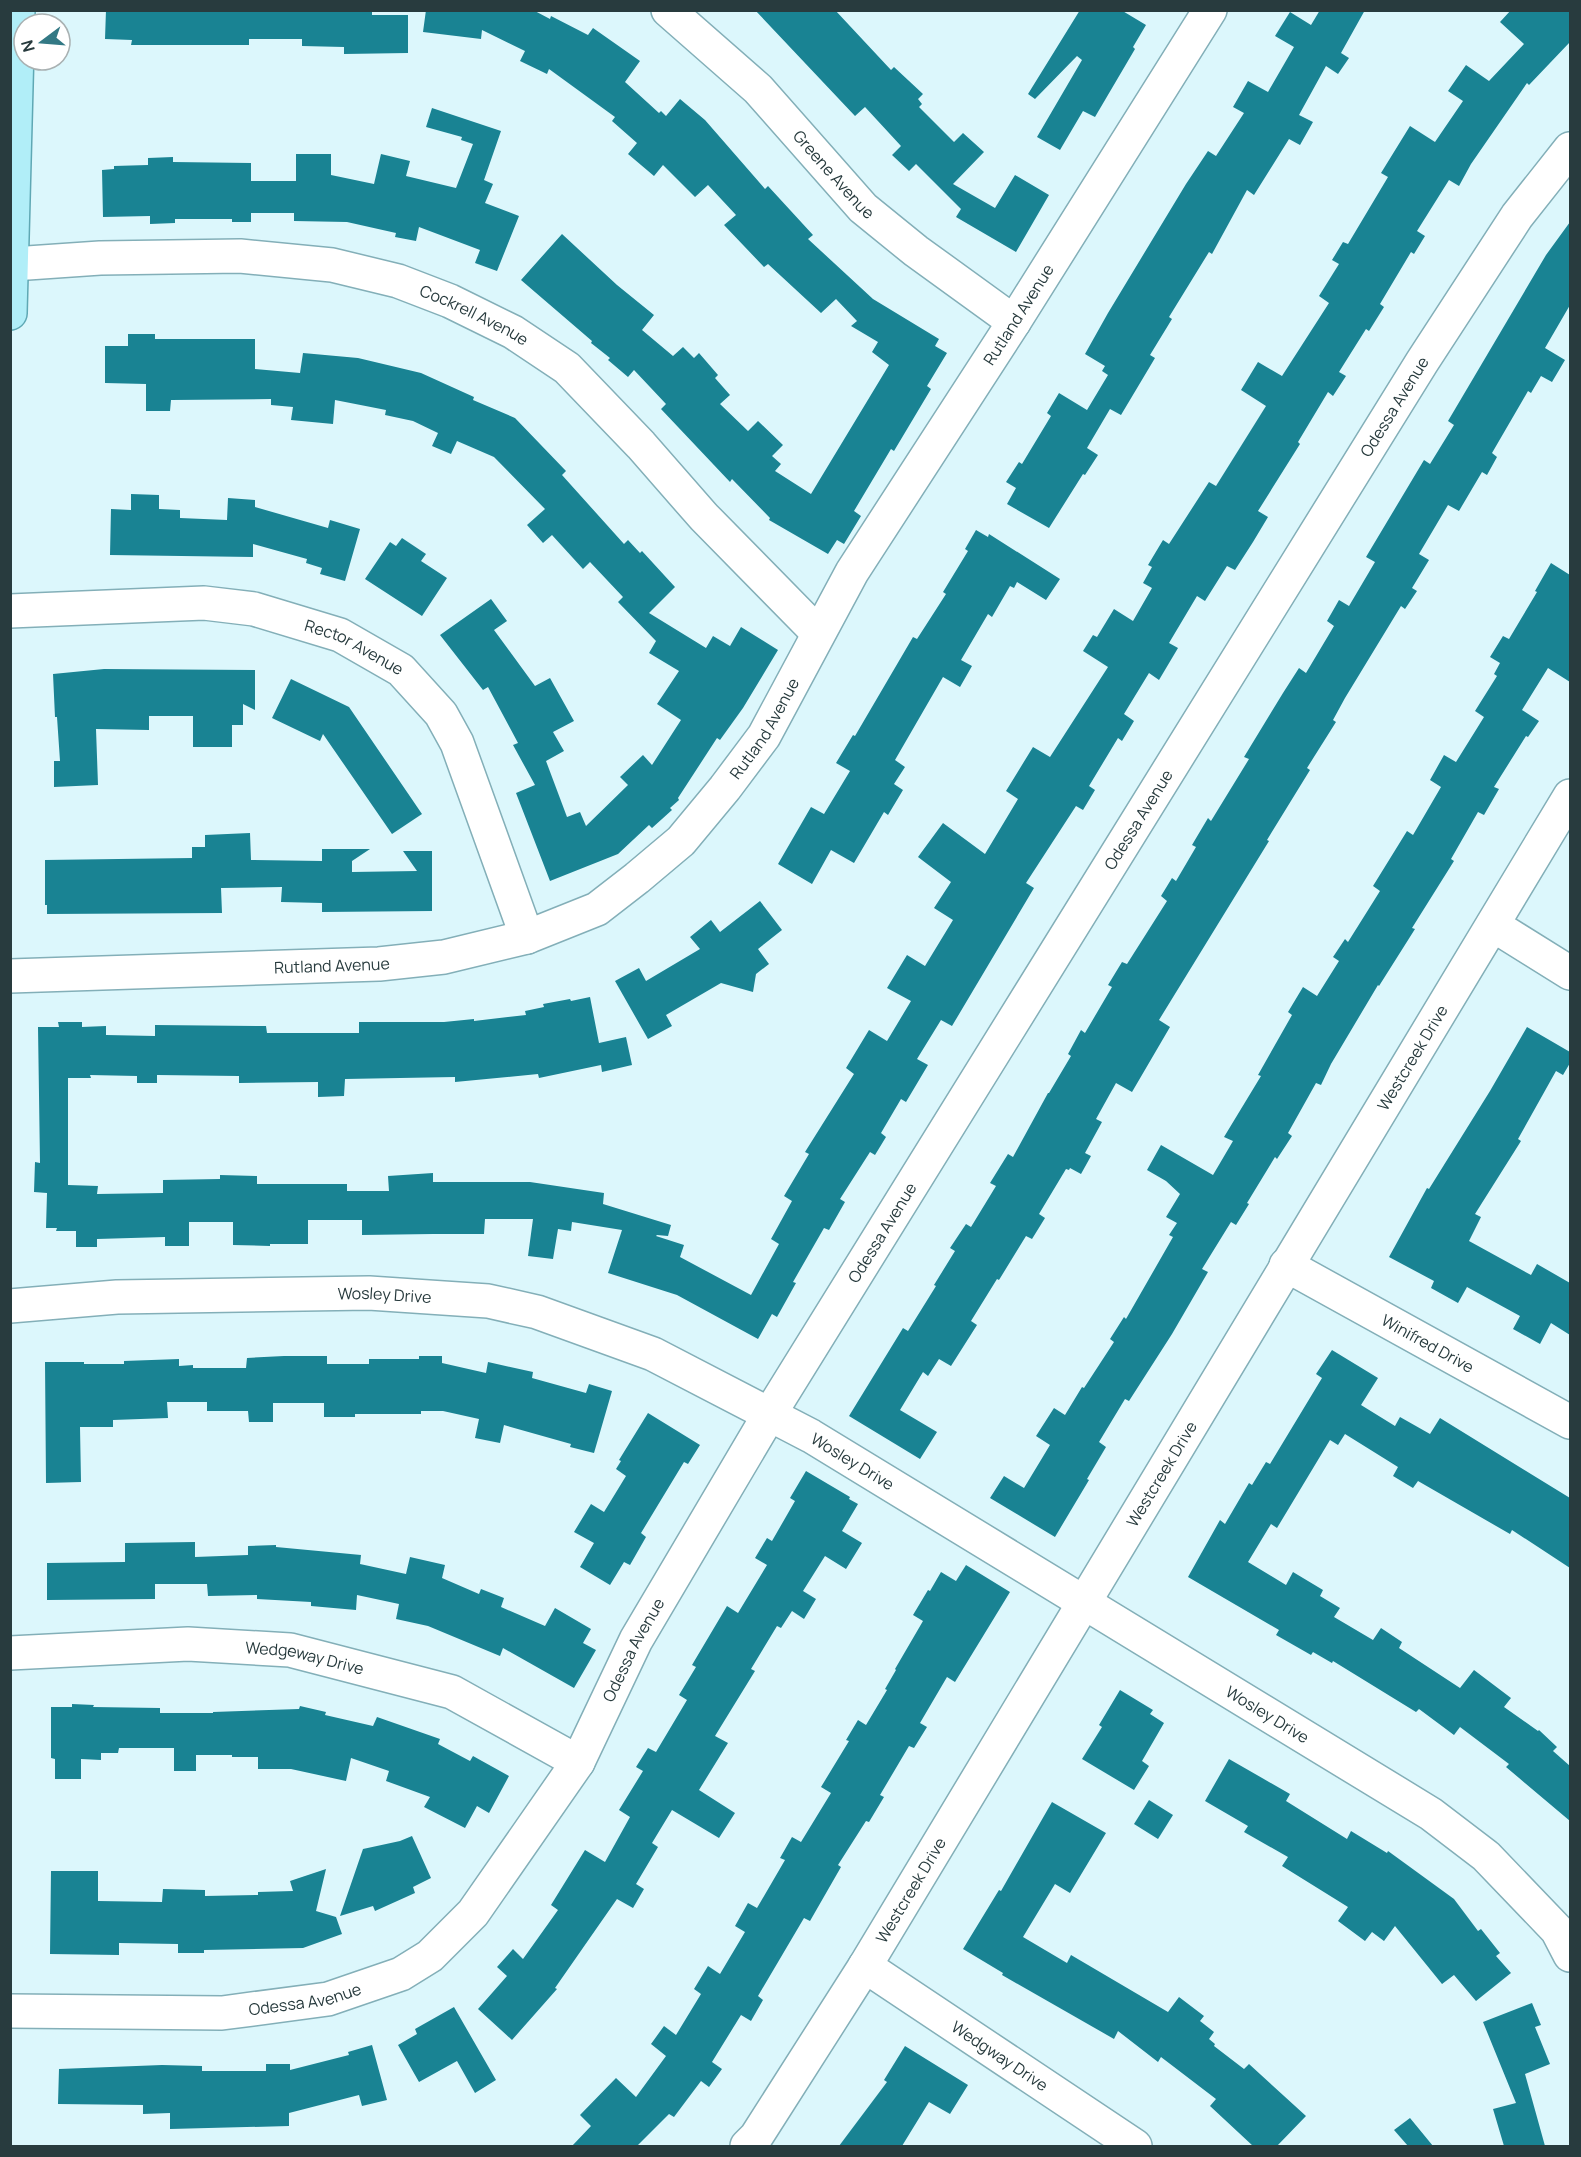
<svg xmlns="http://www.w3.org/2000/svg" width="1581" height="2157" viewBox="0 0 1581 2157" font-family="Manrope,sans-serif">
<style>
.building{fill:#198393}
.lines{fill:none;stroke-linecap:round;stroke-linejoin:round}
.minor-casing{stroke:#83afb8;stroke-width:36}
.major-casing{stroke:#5fa8b4;stroke-width:36}
.minor{stroke:#fff;stroke-width:33}
.major{stroke:#b1eef8;stroke-width:33}
.labels{text-anchor:middle;dominant-baseline:central;stroke-width:6;stroke-linejoin:round;paint-order:stroke}
.street-label{font-size:16px;fill:#283b3e;stroke:#fff}
</style>
<rect width="100%" height="100%" fill="#dcf7fc"/>
<path class="building" d="M106,10H372V15H408V53L344,54V47L302,46V39H249V45H131L132,40L105,39Z
M426,10H533L550,19L551,16L588,35L593,28L640,61L625,82L659,113L661,111L666,116L680,99L705,120L765,189L768,186L813,235L808,239L873,299L939,339L935,346L947,353L927,386L931,389L894,451L891,449L854,511L861,516L844,544L837,540L828,554L769,520L770,518L732,479L730,482L661,409L666,404L634,370L628,377L608,360L610,358L591,343L592,341L521,280L562,234L617,285L654,315L642,330L673,356L683,347L694,358L699,353L718,375L715,378L730,395L720,404L748,431L758,421L783,445L772,456L781,464L775,471L811,494L889,365L872,352L878,342L851,326L857,321L836,299L821,313L768,264L764,267L724,225L736,215L708,185L695,197L663,165L654,176L628,154L637,143L612,121L615,117L549,69L547,74L520,61L525,51L482,30L481,39L423,32Z
M755,10H835L891,70L894,67L923,94L918,99L922,104L919,107L954,142L963,133L984,152L953,184L995,208L1015,175L1049,195L1016,252L956,217L961,209L916,164L909,171L892,155L901,146L865,107L855,116Z
M1080,10H1121L1146,25L1133,47L1135,49L1095,117L1083,111L1060,150L1037,137L1082,60L1077,56L1035,99L1028,94Z
M1320,10H1365L1341,53L1349,58L1338,74L1326,66L1299,115L1313,122L1300,145L1289,139L1254,195L1247,190L1212,254L1209,252L1169,317L1172,319L1150,355L1155,358L1121,415L1110,409L1087,448L1098,455L1085,475L1083,474L1049,528L1007,504L1016,488L1006,482L1019,462L1022,464L1051,416L1047,413L1059,393L1087,410L1108,375L1102,371L1105,366L1085,354L1108,313L1186,184L1208,151L1216,156L1244,113L1233,107L1248,81L1268,92L1294,47L1275,36L1290,12L1311,25Z
M1511,10H1570V42L1529,85L1527,83L1471,164L1459,186L1449,180L1417,231L1425,236L1414,254L1411,252L1380,304L1384,307L1369,331L1366,329L1339,372L1346,376L1333,396L1328,392L1298,442L1300,444L1258,511L1268,517L1253,542L1235,570L1227,566L1205,601L1197,596L1169,643L1178,648L1159,680L1149,673L1124,714L1134,721L1122,741L1118,738L1089,786L1095,790L1083,810L1076,806L1026,883L1034,888L952,1026L941,1020L917,1059L928,1065L906,1102L901,1099L881,1133L886,1137L875,1155L870,1152L840,1199L845,1202L829,1230L824,1228L793,1282L796,1283L777,1317L772,1314L758,1339L677,1295L608,1273L622,1230L572,1222L571,1231L558,1229L553,1259L528,1256L533,1219H485L484,1234H433L362,1235V1220H308V1244H270V1246L233,1245V1222H189V1246H165V1237L97,1239V1247H76V1231H56L57,1228H46L47,1193L34,1192L35,1162L40,1163L38,1027H59L58,1022H82V1027L106,1026V1035L155,1036V1025L266,1026L267,1033H359V1022H444L474,1019V1021L526,1015L525,1011L544,1007L543,1004L570,999L571,1001L590,997L599,1043L626,1037L632,1065L602,1072L601,1065L539,1078L538,1074L455,1082V1077L345,1079L344,1096L318,1097V1082L239,1083V1076L157,1075V1083H137V1076L90,1075L91,1078H68V1185L98,1186L97,1194L163,1193V1180L220,1179V1175L257,1176V1184H347V1191H389L388,1176L433,1173V1182H530L604,1193L603,1204L671,1225L668,1236L657,1235L656,1236L684,1245L680,1257L751,1295L779,1244L771,1239L792,1201L784,1196L809,1154L805,1152L854,1074L846,1068L869,1030L887,1041L911,1001L887,988L907,955L925,966L953,920L934,908L951,882L918,857L943,823L985,854L1018,799L1006,791L1033,747L1050,757L1108,667L1083,651L1093,635L1097,637L1114,609L1133,621L1152,588L1143,583L1152,567L1148,565L1163,540L1169,544L1209,482L1216,486L1266,406L1241,390L1258,362L1282,376L1329,303L1319,296L1339,264L1332,260L1343,242L1348,244L1388,177L1381,173L1410,126L1435,142L1463,101L1448,91L1466,65L1489,81L1524,44L1500,22Z
M432,108L501,131L484,180L493,184L485,203L519,216L497,271L475,263L480,250L419,227L416,241L395,237L396,233L347,222L294,221V213H251V222H232V219H175V223L150,224V216L103,217L102,170L114,169V166L148,165V158L173,157V162L251,163V181H296V154H331V175L374,184L381,154L410,161L406,176L456,188L473,144L461,140L462,137L426,127Z
M1570,222V305L1545,348L1565,360L1552,382L1541,376L1531,393L1528,391L1492,453L1497,457L1487,475L1482,472L1459,511L1448,505L1419,554L1429,560L1412,588L1417,591L1405,609L1401,606L1345,698L1333,720L1336,722L1307,768L1310,770L1267,840L1269,841L1159,1020L1170,1027L1132,1092L1116,1083L1096,1119L1102,1122L1085,1153L1091,1156L1081,1174L1070,1168L1069,1170L1066,1169L1039,1214L1045,1218L1032,1239L1026,1236L999,1280L997,1279L971,1321L977,1325L951,1366L939,1359L928,1376L923,1372L900,1410L937,1432L920,1459L849,1416L903,1328L908,1331L936,1286L934,1285L955,1251L950,1248L966,1224L971,1227L996,1186L990,1183L1008,1154L1013,1157L1048,1093H1049L1071,1056L1068,1054L1081,1030L1085,1033L1112,987L1108,985L1122,962L1127,964L1167,901L1161,896L1172,878L1176,881L1196,847L1192,845L1208,818L1211,821L1249,759L1244,757L1283,693L1299,668L1306,673L1334,626L1327,621L1339,600L1349,606L1375,562L1366,557L1424,460L1430,464L1454,425L1448,421L1546,255Z
M128,334H155V339H255V369L300,373L303,353L358,358L421,373L474,397L473,400L515,418L566,471L562,475L624,544L628,540L640,553L642,551L675,587L649,613L706,648L713,636L730,646L741,627L778,650L743,708L720,740L717,738L678,798L679,800L670,808L672,810L652,828L649,825L618,854L550,881L516,793L535,785L513,745L518,743L488,687L483,690L440,635L491,599L507,621L494,630L535,686L550,678L574,721L553,732L564,751L546,761L567,817L580,812L586,826L628,785L620,777L643,755L652,765L681,720L657,704L679,671L649,653L656,641L618,602L623,597L590,562L583,569L552,535L543,543L527,525L545,509L494,457L457,441L451,454L432,446L438,433L413,421L385,415L386,410L335,400L333,424L291,420L293,407L271,405V399L171,400L170,411H146V384L105,383V346H128Z
M131,494L159,495V509L180,510V518L227,520L228,498L255,500V507L328,528L330,520L360,529L345,581L320,574L322,568L306,563L307,559L253,544V557L110,555L111,509L131,510Z
M976,530L988,537L989,534L1060,579L1046,600L1017,582L1014,588L1010,586L992,617L988,614L961,660L972,666L960,687L943,677L895,760L905,767L894,784L903,790L888,815L884,812L854,863L831,850L812,884L778,864L811,807L824,814L850,771L836,763L853,735L855,736L913,637L917,639L946,594L943,592L968,551L965,549Z
M402,538L426,554L421,561L447,578L422,616L365,579L390,542L396,546Z
M1551,563L1570,575V682L1548,668L1522,710L1539,721L1528,737L1526,736L1494,787L1499,789L1484,815L1478,812L1451,859L1454,861L1412,928L1415,929L1379,986L1378,985L1331,1064L1321,1085L1316,1083L1288,1133L1292,1136L1277,1159L1275,1157L1247,1203L1249,1204L1236,1225L1231,1222L1202,1269L1208,1272L1172,1334L1129,1401L1125,1399L1099,1442L1106,1447L1087,1479L1089,1480L1055,1537L990,1498L1004,1476L1024,1488L1050,1445L1036,1436L1054,1408L1065,1415L1082,1387L1084,1388L1114,1342L1110,1339L1124,1317L1126,1319L1173,1237L1169,1235L1177,1223L1166,1217L1180,1194L1166,1181L1147,1170L1161,1145L1213,1175L1233,1141L1224,1137L1261,1076L1258,1075L1292,1015L1288,1012L1303,987L1317,996L1339,961L1333,957L1345,939L1348,942L1380,891L1373,886L1407,831L1413,835L1441,787L1430,780L1444,755L1456,762L1484,717L1475,711L1497,676L1494,674L1500,663L1490,657L1503,636L1509,639L1537,592L1535,591Z
M104,669L255,670V710L243,704V725H232V747H193V716H149V730L96,729L98,785L54,787V761H60L57,717H55L53,674Z
M291,679L349,707L422,814L392,834L323,734L320,741L272,718Z
M250,833L251,860L322,861V849H370L352,861V872L417,871L403,851H432V911L322,912V903L281,902L282,887L221,888L222,913L47,914V905H45V860L192,858V847H205V835Z
M760,901L782,930L758,949L769,964L756,974L753,992L721,983L666,1015L672,1026L648,1039L615,981L639,968L646,981L700,949L690,937L711,920L720,932Z
M1527,1027L1570,1052V1063L1563,1075L1556,1071L1518,1139L1521,1141L1475,1214L1481,1217L1469,1241L1531,1275L1537,1264L1570,1283V1335L1551,1323L1540,1344L1513,1329L1520,1316L1467,1287L1458,1303L1431,1288L1434,1281L1389,1257L1427,1188L1429,1189L1490,1091Z
M1332,1350L1378,1378L1361,1405L1395,1426L1400,1417L1430,1434L1440,1418L1570,1498V1568L1512,1530L1510,1534L1418,1481L1413,1488L1393,1476L1398,1467L1345,1434L1338,1445L1330,1440L1277,1528L1271,1524L1248,1562L1286,1585L1293,1572L1323,1590L1320,1596L1340,1608L1334,1617L1373,1640L1381,1628L1402,1642L1399,1648L1460,1688L1474,1670L1511,1698L1504,1707L1538,1731L1539,1730L1557,1747L1553,1751L1570,1766V1821L1506,1767L1509,1764L1460,1727L1454,1735L1419,1709L1416,1712L1333,1661L1332,1663L1313,1652L1311,1655L1276,1635L1279,1630L1188,1577L1220,1520L1225,1524L1249,1483L1252,1485L1266,1462L1270,1464L1322,1378L1316,1374Z
M284,1356H327V1364H369V1359H419V1356H442V1363L486,1373L488,1362L533,1372L532,1378L586,1393L589,1384L612,1391L594,1453L570,1447L571,1444L504,1425L500,1443L475,1438L479,1419L443,1411H421V1414H355V1417H324V1403H273V1422H249L248,1411H207V1402H167L168,1418L113,1420V1427H80L81,1482L46,1483L45,1362H84V1364H124V1361L179,1359V1366L193,1365V1368H246L247,1358Z
M648,1413L700,1445L688,1464L684,1462L641,1533L646,1537L630,1565L624,1562L610,1585L580,1567L594,1543L574,1532L591,1504L604,1512L626,1476L616,1469L621,1461L619,1460Z
M806,1471L850,1497L849,1499L858,1504L842,1531L862,1543L846,1569L825,1556L803,1591L816,1599L804,1619L792,1611L781,1628L777,1626L751,1669L755,1671L715,1736L728,1743L699,1790L735,1813L719,1838L672,1810L652,1843L658,1847L636,1884L644,1889L633,1908L617,1899L555,1988L557,1989L512,2040L478,2009L507,1976L497,1967L513,1949L523,1959L558,1910L551,1905L585,1850L605,1862L630,1817L619,1810L643,1771L636,1767L648,1748L656,1752L687,1700L679,1695L696,1667L692,1665L727,1606L738,1613L767,1565L755,1558L767,1538L772,1541L795,1501L790,1498Z
M195,1542V1557L248,1555V1546L276,1545V1547L361,1555L360,1564L406,1574L410,1557L445,1565L442,1578L479,1594L481,1589L504,1598L501,1607L545,1626L555,1608L591,1629L583,1643L596,1650L574,1688L503,1648L500,1656L428,1626L396,1619L399,1604L357,1595L356,1610L311,1606V1602L257,1599V1595L208,1596L207,1584H155V1599L47,1600V1563L125,1562V1543Z
M966,1565L1010,1592L955,1682L947,1677L920,1723L927,1727L914,1748L909,1746L880,1795L884,1797L869,1822L866,1821L838,1865L841,1867L810,1921L804,1918L758,1996L763,2000L751,2021L741,2015L712,2062L722,2069L709,2087L701,2081L674,2117L669,2114L637,2146H572L591,2126L580,2115L616,2078L636,2097L666,2056L651,2044L664,2026L676,2035L701,1994L694,1989L708,1966L720,1974L745,1932L735,1926L748,1903L757,1908L785,1860L780,1858L792,1837L801,1842L831,1793L821,1787L849,1741L846,1740L858,1720L866,1725L887,1690L885,1689L896,1670L895,1669L923,1621L913,1615L928,1590L930,1591L941,1572L956,1581Z
M1120,1690L1153,1710L1150,1714L1164,1723L1142,1761L1149,1766L1134,1790L1082,1759L1102,1727L1099,1725Z
M72,1704L94,1705L93,1707L160,1708V1713H213V1712L299,1709L300,1706L326,1712L325,1715L373,1726L377,1717L440,1739L438,1744L470,1761L473,1756L509,1776L489,1813L477,1806L465,1828L424,1807L430,1797L386,1781L389,1771L351,1758L346,1781L291,1769H258V1757H232V1755H196V1771H174V1748H119L118,1753H101V1760L81,1759V1779H55V1759L51,1758V1707H72Z
M1229,1759L1290,1794L1286,1801L1347,1839L1351,1831L1387,1853L1388,1851L1454,1899L1478,1931L1481,1929L1500,1953L1496,1956L1511,1973L1476,2001L1454,1975L1442,1984L1395,1926L1384,1941L1372,1932L1365,1941L1338,1921L1348,1907L1282,1866L1288,1857L1244,1832L1248,1826L1205,1801Z
M1149,1800L1173,1815L1158,1839L1134,1824Z
M1052,1802L1106,1833L1070,1893L1055,1884L1023,1937L1067,1963L1071,1955L1168,2012L1179,1997L1204,2016L1200,2021L1214,2032L1209,2039L1215,2044L1214,2046L1244,2069L1249,2064L1306,2116L1277,2146H1253L1210,2106L1216,2099L1161,2057L1158,2062L1118,2031L1114,2039L1002,1975L1003,1973L963,1949L999,1890L1001,1891Z
M412,1836L431,1878L413,1887L415,1893L375,1911L373,1906L340,1916L363,1849L400,1841Z
M326,1869L316,1911L336,1917L342,1934L303,1948L204,1950V1953H178V1944L119,1943V1955L50,1954L51,1871H98V1901L162,1902L163,1889L205,1890V1896L258,1895V1892L293,1891L290,1881Z
M1532,2003L1541,2025L1535,2027L1550,2064L1525,2074L1545,2146H1504L1493,2109L1516,2103L1483,2022Z
M454,2007L496,2080L475,2093L457,2061L419,2082L398,2045L417,2034L415,2029Z
M372,2045L387,2100L362,2106L359,2095L289,2113V2126L170,2129V2113L143,2114V2105L58,2104L59,2069L162,2065L202,2066V2071H266V2064H290V2070L349,2055L348,2052Z
M905,2046L968,2085L950,2114L929,2102L902,2146H839L887,2082L884,2080Z
M1410,2118L1433,2146H1408L1394,2130Z"/>
<g class="lines">
<g class="minor-casing">
<g id="minor">
<path id="s1" d="M668,10L758,89L863,208L916,251L1014,322"/>
<path id="s2" d="M13,264L100,258L240,256L332,265L398,281L450,301L513,332L567,368L641,445L704,517L818,633"/>
<path id="s3" d="M10,611L204,603L254,609L340,635L401,670L441,714L457,743L527,937"/>
<path d="M1493,925L1570,973"/>
<path id="s4" d="M10,976L379,964L444,957L527,937L597,909L637,878L681,841L725,788L764,736L852,572L1014,322L1210,10"/>
<path id="s5" d="M1286,1265L1570,1422"/>
<path id="s6" d="M10,1306L117,1297L369,1293L488,1301L537,1312L653,1354L811,1436L1431,1814L1486,1856L1557,1930L1570,1955"/>
<path id="s7" d="M10,1653L188,1644L290,1650L452,1692L578,1762"/>
<path id="s8" d="M865,1966L1135,2146"/>
<path id="s9" d="M10,2011L222,2013L328,1999L401,1974L430,1956L473,1913L578,1762L636,1640L769,1415L1422,362L1517,216L1570,149"/>
<path id="s10" d="M747,2146L756,2137L865,1966L1570,796"/>
</g>
</g>
<g class="major-casing">
<path id="major" d="M10,313L18,10"/>
</g>
<use href="#minor" class="minor"/>
<use href="#major" class="major"/>
</g>
<g class="labels">
<g class="street-label">
<text stroke="none"><textPath href="#s1" startOffset="234">Greene Avenue</textPath></text>
<text stroke="none"><textPath href="#s4" startOffset="1330">Rutland Avenue</textPath></text>
<text stroke="none"><textPath href="#s2" startOffset="471">Cockrell Avenue</textPath></text>
<text stroke="none"><textPath href="#s9" startOffset="2258">Odessa Avenue</textPath></text>
<text stroke="none"><textPath href="#s3" startOffset="352">Rector Avenue</textPath></text>
<text stroke="none"><textPath href="#s4" startOffset="844">Rutland Avenue</textPath></text>
<text stroke="none"><textPath href="#s9" startOffset="1772">Odessa Avenue</textPath></text>
<text stroke="none"><textPath href="#s4" startOffset="322">Rutland Avenue</textPath></text>
<text stroke="none"><textPath href="#s10" startOffset="1276">Westcreek Drive</textPath></text>
<text stroke="none"><textPath href="#s9" startOffset="1286">Odessa Avenue</textPath></text>
<text stroke="none"><textPath href="#s6" startOffset="375">Wosley Drive</textPath></text>
<text stroke="none"><textPath href="#s5" startOffset="162">Winifred Drive</textPath></text>
<text stroke="none"><textPath href="#s6" startOffset="879">Wosley Drive</textPath></text>
<text stroke="none"><textPath href="#s10" startOffset="790">Westcreek Drive</textPath></text>
<text stroke="none"><textPath href="#s9" startOffset="800">Odessa Avenue</textPath></text>
<text stroke="none"><textPath href="#s7" startOffset="296">Wedgeway Drive</textPath></text>
<text stroke="none"><textPath href="#s6" startOffset="1365">Wosley Drive</textPath></text>
<text stroke="none"><textPath href="#s10" startOffset="304">Westcreek Drive</textPath></text>
<text stroke="none"><textPath href="#s9" startOffset="296">Odessa Avenue</textPath></text>
<text stroke="none"><textPath href="#s8" startOffset="162">Wedgway Drive</textPath></text>
</g>
</g>
<rect width="1581" height="2157" fill="none" stroke="#283b3e" stroke-width="24"/>
<g transform="translate(42 42) rotate(254)"><circle r="28" fill="#ffffff" stroke="#a9b1b2" stroke-width="1.5"/>
<path d="M0-4.5L10 22L0 15L-10 22Z" fill="#337985"/>
<text y="-9" font-size="16" font-weight="bold" text-anchor="middle" fill="#283b3e">N</text>
</g>
</svg>
